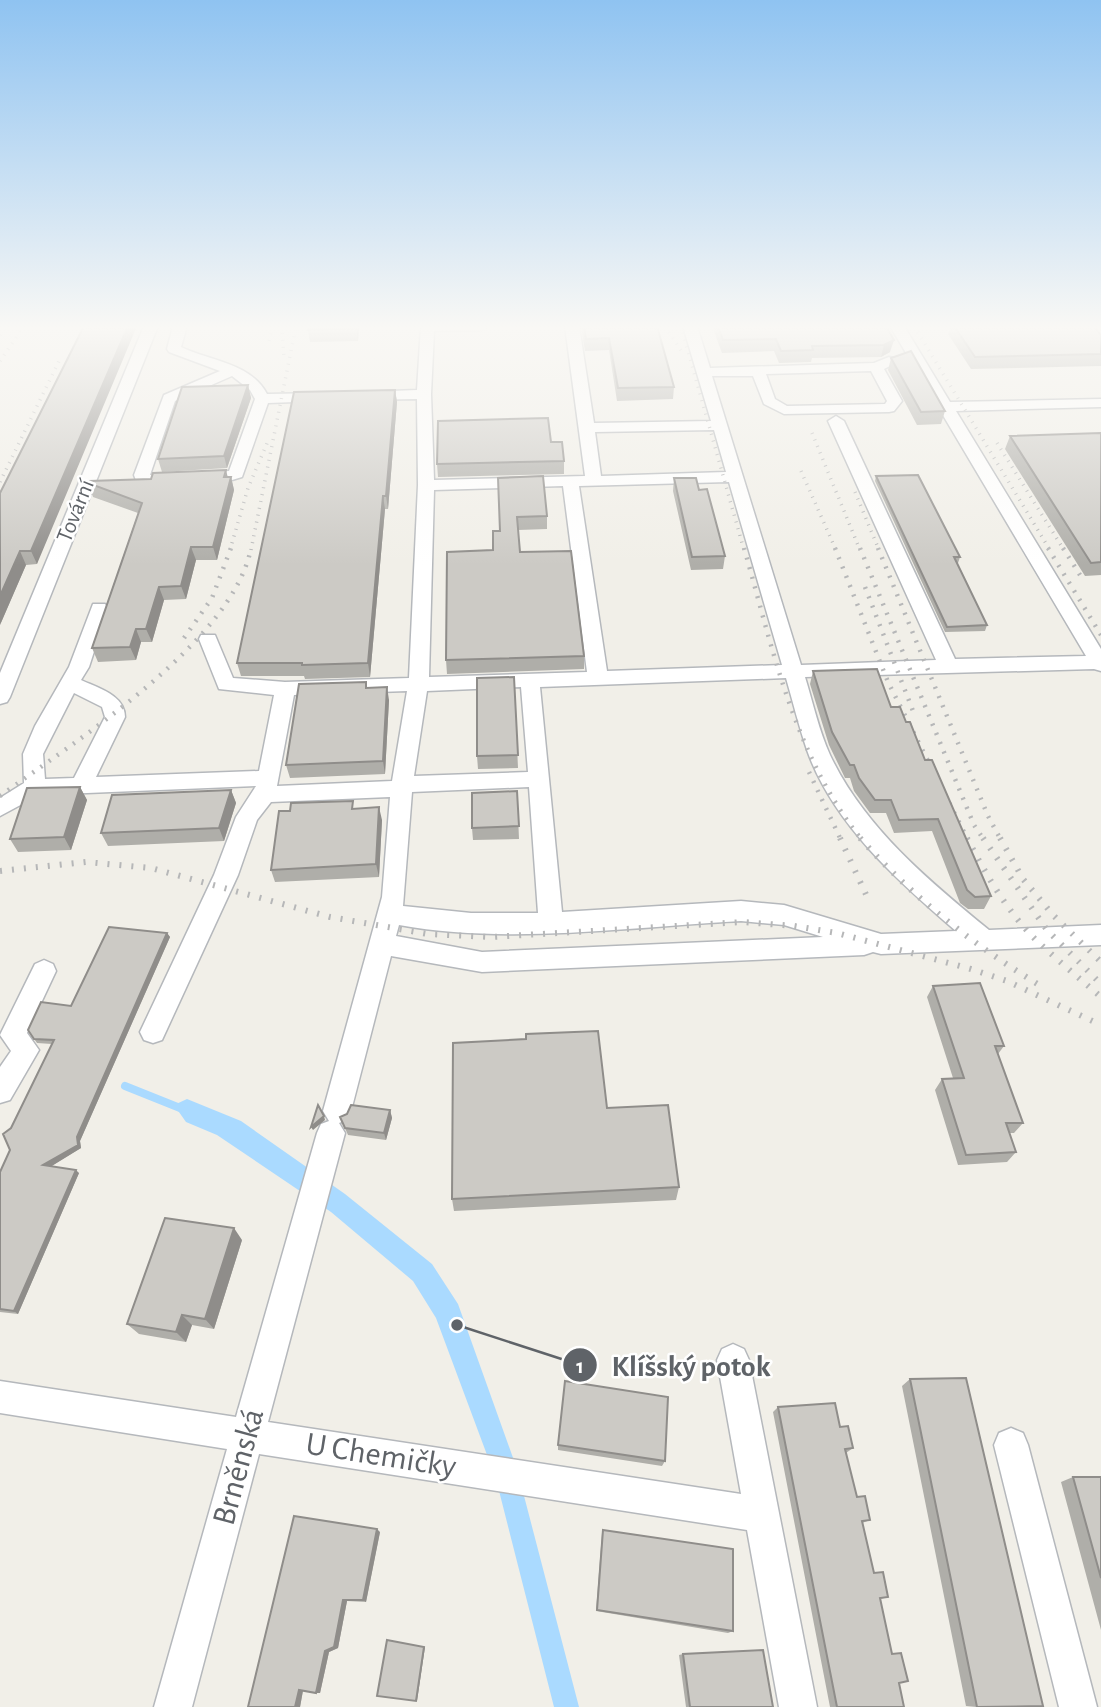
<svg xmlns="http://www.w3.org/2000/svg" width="1101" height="1707" viewBox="0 0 1101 1707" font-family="'Alegreya Sans',sans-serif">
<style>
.water{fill:#aadaff}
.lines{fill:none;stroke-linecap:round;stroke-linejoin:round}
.stream{stroke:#aadaff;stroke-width:8}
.minor-casing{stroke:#b5b8bc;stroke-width:3}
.minor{fill:#fff;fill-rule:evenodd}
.rail-far2{stroke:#b6b7b8;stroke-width:3.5;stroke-dasharray:1 6;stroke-linecap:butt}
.rail-far1{stroke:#b6b7b8;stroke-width:4.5;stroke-dasharray:2 8;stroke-linecap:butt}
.rail{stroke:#b6b7b8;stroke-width:6;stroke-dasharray:2 10;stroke-linecap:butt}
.wall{fill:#afaea9}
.shaded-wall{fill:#8f8d8a}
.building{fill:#cccac5;stroke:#8f8d8a;stroke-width:2}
.labels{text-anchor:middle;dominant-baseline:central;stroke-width:5;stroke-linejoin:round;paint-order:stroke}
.far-street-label{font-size:23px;fill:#5f6368;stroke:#fff}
.near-street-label{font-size:33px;fill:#5f6368;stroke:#fff}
.leader{fill:none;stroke:#5f6368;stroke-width:2.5}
.callout-dot{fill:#5f6368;stroke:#fff;stroke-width:2.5}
.mark-label{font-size:21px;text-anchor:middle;font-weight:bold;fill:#fff}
.callout-label{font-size:30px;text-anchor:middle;font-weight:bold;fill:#5f6368;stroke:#fff;stroke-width:5;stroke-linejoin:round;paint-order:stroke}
</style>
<rect width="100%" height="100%" fill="#f1efe8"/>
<path class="water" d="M187,1099L241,1121L345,1194L432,1264L458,1304L517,1469L579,1707H554L496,1479L436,1318L413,1281L331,1212L217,1135L186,1122L174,1105Z"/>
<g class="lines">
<path class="stream" d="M125,1086L180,1108"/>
<g class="minor-casing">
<path id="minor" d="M144,326H158L10,697L7,702L0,704V673Z
M173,326H187L181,347C210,361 251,363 267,394L323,393L330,397L323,401L268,403L242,477L222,483H137L134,475L164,395L220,371L169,352L167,349ZM232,376L250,390L255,399L229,471L150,475L175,401Z
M421,326H489L482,330L434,331L431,394L434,480L585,476L565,326H579L594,423L711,421L683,326H697L710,368L874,363L889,357L894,358V364L884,369L902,401L894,411L889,412L784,414L764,404L753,376H712L801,665L936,660L828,421L836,416L844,421L955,659L1086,656L890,326H904L950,402L1101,399V407L956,411L1101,649V671L1094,669L805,677C813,703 819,731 830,755C864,827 928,880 989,930L1101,925V945L881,954L873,952L864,955L482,972L391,956L351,1111L347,1120L339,1123L345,1133L268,1422L741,1494L717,1360L722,1349L733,1344L744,1349L749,1360L817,1707H779L747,1530L259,1454L192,1707H154L227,1449L0,1413V1381L236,1417L317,1133L321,1124L329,1121L323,1111L382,897L390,797L271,802L257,820L238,875L162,1040L153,1043L144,1040L140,1032L214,875L236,817L256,786L39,795L0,816V798L24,783L23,754L35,726L69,667L93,604H105L108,608L89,667L81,680C98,688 125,695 125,717L96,777L259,771L274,695L219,689L199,639L201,635H215L233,678L285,682L409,678L418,485L417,399L364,400L357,396L364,392L417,390ZM871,371L887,401L885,404L787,406L775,399L766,374ZM714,430L726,472L601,476L595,432ZM729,482L782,665L607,671L579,486ZM563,486L587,672L429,677L434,490ZM786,678C793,702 799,727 807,750C833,824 899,882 956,931L881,934L784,905L741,901L562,912L540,687ZM521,687L528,772L414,776L427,691ZM407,691L392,781L277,786L294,695ZM74,693L102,707L105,717L74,778L45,779L43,754ZM529,787L538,913H471L403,906L412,792ZM741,921L784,925L823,937L482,952L396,936L399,925C508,945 630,927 741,921Z
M44,960L53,964L56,971L27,1033L39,1050L10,1100L0,1103V1067L11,1051L0,1035L35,964Z
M1011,1428L1023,1433L1028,1445L1097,1707H1059L994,1445L999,1433Z"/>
</g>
<use href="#minor" class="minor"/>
<path class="rail-far2" d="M282,326L284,358
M665,326L684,355
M681,326L744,550
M914,326L1050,550
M0,335L7,326
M269,341L273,326
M0,361L24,326
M812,433L860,550
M997,443L1064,550
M801,471L836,550
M0,482L60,359
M855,492L879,550
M230,550L248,488L268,441
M251,550L296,326"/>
<path class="rail-far1" d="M744,548C773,649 794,756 862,840
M835,548L888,682L968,840
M860,548L974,825L984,840
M878,548L988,816L1001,840
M1048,548L1101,635
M1063,548L1080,575
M865,587L913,711
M184,638L212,598L231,548
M809,772L841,840
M0,796C74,742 233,642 251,548"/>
<path class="rail" d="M840,838L869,901
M860,838C914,899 975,946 1044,988
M967,838C985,873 1007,911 1035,939C1056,959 1079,978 1101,997
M983,838L1047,930L1101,984
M1000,838L1023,879L1053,915L1101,962
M0,871L86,862L151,868L330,917L428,934L491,937L743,922L794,926L837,933L971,969L1007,981L1101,1025"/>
</g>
<path class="wall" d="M84,326L37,564L26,565L0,625Z
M308,326H359L358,341L310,342L308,330Z
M581,326H657L674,387L673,399L617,401L609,350L585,351Z
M712,326H886L890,352L881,357L812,358L811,362L779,363L774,351L722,353Z
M951,326H1093L1101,335V366L971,369L948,334Z
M891,358L945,411L941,424L917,425L888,370Z
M248,385L251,398L227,468L162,472L158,459Z
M395,390L397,402L388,509H385L370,677L305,679L304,676H241L237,663Z
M1101,433V575L1085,576L1005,449L1010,436Z
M551,442L564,461V474L438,477L437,464Z
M876,476L960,557L958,563H957L987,625L985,631L945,632L875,481Z
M231,477L234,490L217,560H196L186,599L164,600L152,642H141L136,660L98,662L92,648L138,513L93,497L88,483Z
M498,478L547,516V529L518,530L520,552L584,656V669L447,674L446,660L493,550L500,531Z
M674,478L699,490L725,556L723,569L691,570L673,491Z
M813,671L891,707L906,722L991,896L984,909H968L960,903L932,831L894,833L886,813H870L854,791L850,778H845L829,745L810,684Z
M514,677L518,768L478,769L477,756Z
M366,682L367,688L389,700L385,774L290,778L286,765Z
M80,787L87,800L71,850L18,852L10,839Z
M231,790L236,803L224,841L108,846L101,833Z
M517,791L519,839L473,840L472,828Z
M354,809L382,820L379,877L275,882L271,870Z
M167,933L170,937L80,1141L81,1148L51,1166L79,1173L18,1314L0,1312V1172L10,1150L11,1128L52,1044L37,1043L28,1030L71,1006Z
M933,986L1004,1046L998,1054L1023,1123L1014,1133H1009L1016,1152L1007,1162L958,1165L935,1090L942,1079L953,1078L927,997Z
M607,1108L679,1187L676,1200L454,1211L452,1199Z
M390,1110L392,1118L386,1140L348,1135L340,1117Z
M242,1240L214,1329L192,1325L186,1342L139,1334L127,1324Z
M910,1379L977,1707L966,1706L902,1386Z
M778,1407L840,1427L853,1448L846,1453L857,1497L870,1520L862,1523L874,1573L888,1597L880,1599L904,1707H830L773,1412Z
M558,1445L665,1461L662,1466L558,1450Z
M1073,1477H1101V1630L1061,1482Z
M603,1530L733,1631L728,1633L596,1611L602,1533Z
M380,1532L366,1602L347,1601L338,1648L329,1652L320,1693L303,1691L300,1707H248Z
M683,1654L773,1707H686L679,1655Z"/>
<path class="shaded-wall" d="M128,326H137L37,564L31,551Z
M356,326H359L358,341L356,328Z
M894,340L890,352L881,357L884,345Z
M248,385L251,398L227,468L224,456Z
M395,390L397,402L388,509L386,496Z
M226,470L229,482L231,477L234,490L217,560L213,547Z
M383,496L385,509L370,677L368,663Z
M191,547L196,560L186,599L181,586Z
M20,551L26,565L0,625V596Z
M159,587L164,600L152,642L146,629Z
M136,629L141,642L136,660L130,647Z
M387,687L389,700L385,774L383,761Z
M80,787L87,800L71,850L64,837Z
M231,790L236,803L224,841L219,828Z
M379,807L382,820L379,877L376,864Z
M167,933L170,937L80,1141L81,1148L47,1169L43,1165L77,1137Z
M390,1110L392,1118L386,1140L384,1133Z
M324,1116L325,1120L313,1130L311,1127Z
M76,1170L79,1173L18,1314L14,1311Z
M234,1228L242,1240L214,1329L205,1319Z
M182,1315L192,1325L186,1342L176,1332Z
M377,1529L380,1532L366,1602L363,1600Z
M343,1600L347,1601L338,1648L329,1652L320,1693H316L325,1651Z
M424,1647H425L417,1701H416Z
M299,1690H303L300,1707H295Z"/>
<path class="building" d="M84,326H128L31,551H20L0,596V493Z
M308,326H356V328L308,330Z
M584,326H657L674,387L618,388L609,338L586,339Z
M718,326H886L894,340L884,345L812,346L813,350L781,351L776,339L723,340Z
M954,326H1093L1101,335V354L975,357Z
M911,351L945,411L921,412L891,358Z
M248,385L224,456L158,459L182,387Z
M395,390L386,496H383L368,663L302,665V663H237L294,392Z
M548,418L551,442H562L564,461L437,464L438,421Z
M1101,433V562L1091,563L1010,436Z
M226,470L224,477H231L213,547H191L181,586L159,587L146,629H136L130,647L92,648L142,503L88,483L89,481L151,479L153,473Z
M918,475L960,557H954L987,625L947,627L876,476Z
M543,476L547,516L517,517L520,552L571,551L584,656L446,660L447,552L493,550V531H500L498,478Z
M674,478H696L699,490L707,489L725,556L692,557Z
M877,669L891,707H900L906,722H910L925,760H932L991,896L975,897L967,890L938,819L899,820L891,800H875L859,778L854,765H850L832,732L813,671Z
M514,677L518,755L477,756V678Z
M366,682V688L387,687L383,761L286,765L299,684Z
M80,787L64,837L10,839L27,788Z
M231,790L219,828L101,833L112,795Z
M517,791L519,826L472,828V793Z
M353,801L352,809L379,807L376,864L271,870L279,811H290L291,803Z
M109,927L167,933L77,1137L78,1145L43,1165L76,1170L14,1311L0,1309V1172L10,1150L3,1134L11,1128L54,1040L34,1039L28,1030L41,1002L71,1006Z
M980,983L1004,1046H995L1023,1123H1006L1016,1152L966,1155L942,1079L964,1078L933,986Z
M598,1031L607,1108L668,1105L679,1187L452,1199L453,1043L526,1039V1034Z
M318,1105L324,1116L311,1127Z
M351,1105L390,1110L384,1133L345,1128L340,1117L347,1114Z
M165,1218L234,1228L205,1319L182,1315L176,1332L127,1324Z
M966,1378L1043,1706L977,1707L910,1379Z
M565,1381L668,1397L665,1461L558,1445Z
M835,1403L840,1427L848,1426L853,1448L845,1449L857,1497L865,1496L870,1520L862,1521L874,1573L883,1572L888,1597L880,1598L892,1654L901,1653L908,1681L899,1683L904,1707H837L778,1407Z
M1073,1477H1101V1578Z
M294,1516L377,1529L363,1600H343L334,1647L325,1651L316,1693L299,1690L295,1707H248Z
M603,1530L733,1549V1631L597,1610Z
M387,1640L424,1647L416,1701L377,1696Z
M763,1650L773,1707H690L683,1654Z"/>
<linearGradient id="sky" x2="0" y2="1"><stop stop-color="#8fc3f1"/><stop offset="0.58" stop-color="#f9f8f5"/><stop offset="1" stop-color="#f9f8f5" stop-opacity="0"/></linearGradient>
<rect width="1101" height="565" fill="url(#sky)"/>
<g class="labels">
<g class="far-street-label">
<text transform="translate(76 511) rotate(-68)">Tovární</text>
</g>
<g class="near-street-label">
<text transform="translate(381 1456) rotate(9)">U Chemičky</text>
<text transform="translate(239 1467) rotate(-75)">Brněnská</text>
</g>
</g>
<path class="leader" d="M457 1325L580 1365"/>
<g class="callout-dot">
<circle cx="457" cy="1325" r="7"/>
<circle cx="580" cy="1365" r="18"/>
</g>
<g class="mark-label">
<text x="580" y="1373">1</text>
</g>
<g class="callout-label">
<text x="691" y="1376">Klíšský potok</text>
</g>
</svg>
